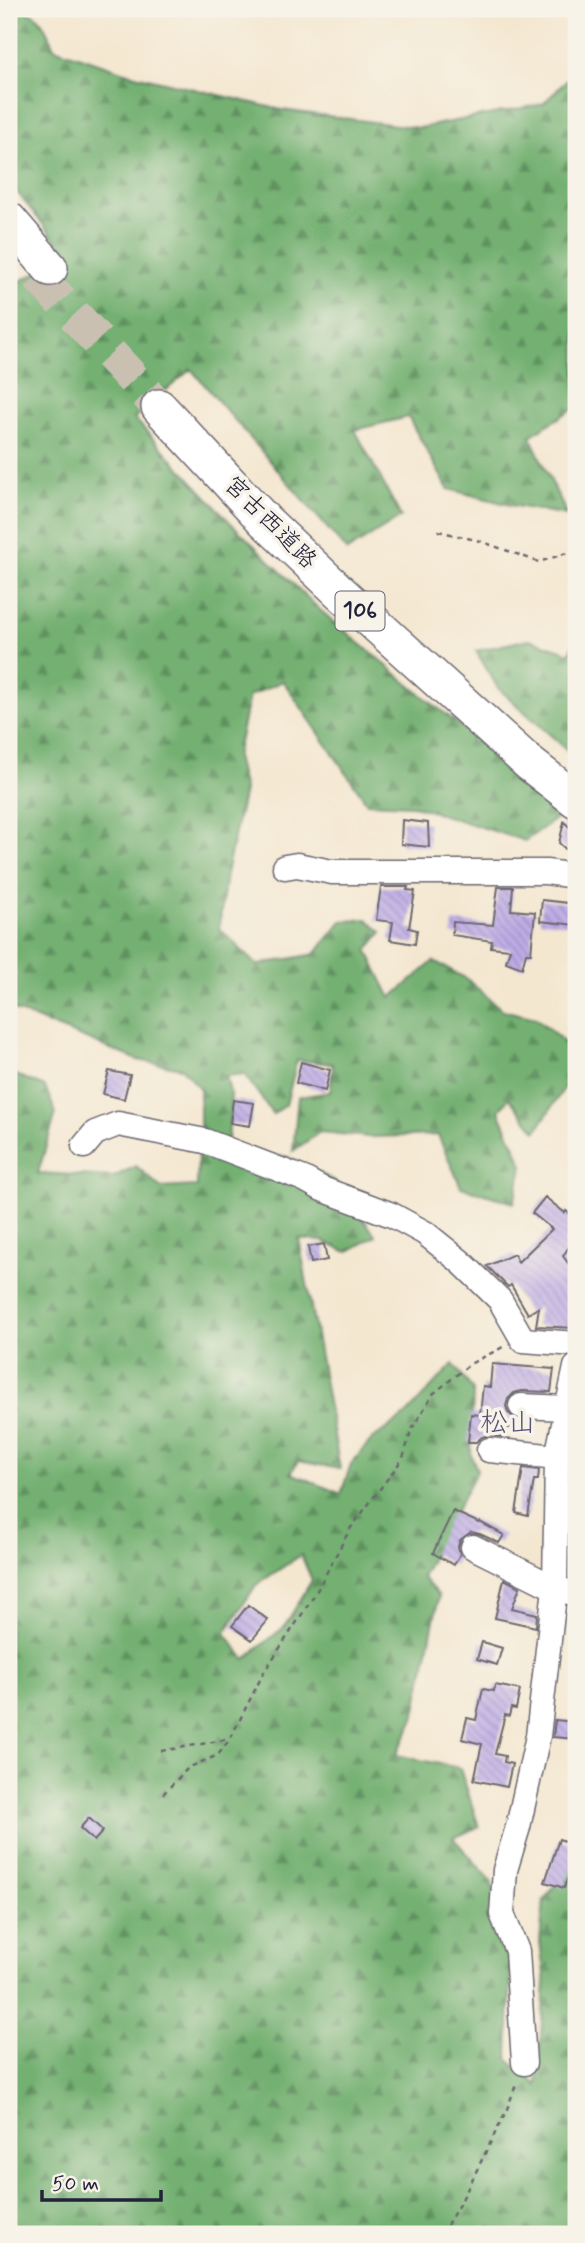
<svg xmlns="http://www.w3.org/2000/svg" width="585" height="2243" viewBox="0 0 585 2243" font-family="Mynerve,'Klee One',sans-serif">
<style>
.forest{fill:url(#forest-firs);stroke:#4a6956;stroke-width:2;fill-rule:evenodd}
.building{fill:url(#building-back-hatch)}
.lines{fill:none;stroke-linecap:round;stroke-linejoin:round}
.highway-tunnel{stroke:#cac0b2;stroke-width:35;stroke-dasharray:35 18;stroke-linecap:butt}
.minor-casing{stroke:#6c676f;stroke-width:27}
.highway-casing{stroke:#6c676f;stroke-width:38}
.path{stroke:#6c676f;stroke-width:2.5;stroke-dasharray:5 5;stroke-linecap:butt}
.minor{stroke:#fff;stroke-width:24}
.highway{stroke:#fff;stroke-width:35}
.labels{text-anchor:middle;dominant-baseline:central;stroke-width:7;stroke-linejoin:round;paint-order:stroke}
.shield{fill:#f7f3e8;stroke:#62616f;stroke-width:2}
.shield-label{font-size:23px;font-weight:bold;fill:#22223b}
.street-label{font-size:24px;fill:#22223b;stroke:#f7f3e8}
.quarter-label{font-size:28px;fill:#595277;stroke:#f7f3e8}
</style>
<defs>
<pattern id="forest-firs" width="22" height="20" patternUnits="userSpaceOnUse" patternTransform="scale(1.75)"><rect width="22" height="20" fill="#73b071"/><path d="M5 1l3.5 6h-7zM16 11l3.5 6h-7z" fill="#5e8f5e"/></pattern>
<pattern id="building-back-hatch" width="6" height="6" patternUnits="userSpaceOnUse" patternTransform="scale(1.75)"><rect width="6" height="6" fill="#beace6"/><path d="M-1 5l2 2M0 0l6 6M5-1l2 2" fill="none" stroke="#9a8cbc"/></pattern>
</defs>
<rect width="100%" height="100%" fill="#f7f3e8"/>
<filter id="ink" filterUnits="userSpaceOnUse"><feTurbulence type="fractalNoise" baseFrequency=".0143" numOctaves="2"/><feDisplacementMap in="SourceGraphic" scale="14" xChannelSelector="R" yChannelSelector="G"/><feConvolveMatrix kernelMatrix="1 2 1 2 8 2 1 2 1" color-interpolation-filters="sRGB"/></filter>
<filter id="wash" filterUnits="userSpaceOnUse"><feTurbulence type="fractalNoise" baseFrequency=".00686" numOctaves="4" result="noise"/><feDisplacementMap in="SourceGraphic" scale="28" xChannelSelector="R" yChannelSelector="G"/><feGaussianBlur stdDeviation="1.57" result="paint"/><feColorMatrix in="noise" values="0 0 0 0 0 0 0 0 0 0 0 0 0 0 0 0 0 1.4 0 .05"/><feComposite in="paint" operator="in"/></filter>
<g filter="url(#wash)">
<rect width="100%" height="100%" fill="#f4e7d0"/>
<path class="forest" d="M11,9C41,9 44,24 54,48L131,74L282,110L419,128L543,104L576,71V407L530,436L567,515L510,505L448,489L408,417L355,430L401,517L347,551L191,369L134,418L231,523L320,610L429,701L568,810L525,841L412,805L367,803L283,681L249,696L236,757L244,790L226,874L219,928L257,965L315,954L342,921L367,919L382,932L367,950L391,998L434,961L467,979L502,1010L536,1018L576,1052V1070L536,1131L509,1098L499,1111L523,1165L514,1203L461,1187L438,1135L370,1137L320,1132L293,1151L298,1097L330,1092L333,1064L297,1060L286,1105L273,1114L244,1074L226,1076L231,1096L228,1141L200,1134V1089L182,1068L138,1060L9,1008V268L20,281L69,257L9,182V11Z
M529,639L570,653L576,639V758L498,688L476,651Z
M9,1072L45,1087L56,1113L38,1173L114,1177L136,1166L161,1188L197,1186L198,1148L288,1157L335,1181L376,1236L347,1252L322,1241L299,1239L340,1469L298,1461L291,1473L341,1494L351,1464L372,1439L405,1416L453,1364L473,1390L471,1455L477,1470L422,1577L439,1596L414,1719L396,1755L460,1768L479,1827L453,1838L491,1880L511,1968L508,2060L537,2085L545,1983L540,1942L544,1900L576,1860V2234H9ZM301,1555L312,1580L284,1627L245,1659L225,1633L256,1585Z"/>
<g id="blocks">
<path class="building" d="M402,820L428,823L429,847L401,844Z
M564,822L576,833V859L559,843Z
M381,887H408L407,890L415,891L409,928L417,930L415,944L390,940L393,922L376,920Z
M498,887H513L511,910L535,912L531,953H526L522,968L506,962L510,949L491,947L492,941L452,935L453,922L493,925Z
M542,900L576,904V925L540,921Z
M301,1062L330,1070L325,1091L296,1083Z
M109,1071L130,1075L124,1099L103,1094Z
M233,1100L254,1103L250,1126L230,1123Z
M545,1197L565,1213L566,1211L576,1218V1236L563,1256L576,1274L575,1328L536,1326L539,1307L528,1314L511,1285L508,1287L487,1266L514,1254L518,1262L552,1229L532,1213Z
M324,1244L327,1260L311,1263L308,1247Z
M492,1364L554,1369L551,1392L522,1391L514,1393L508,1399L506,1406L508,1413L517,1420V1427L505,1428L504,1437L490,1435L482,1437L476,1442H468L471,1414L480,1415L483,1386L490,1387Z
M523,1468L539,1470L538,1480H534L528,1516L516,1513Z
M453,1511L479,1523L480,1522L504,1535L499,1543L480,1534L471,1532L460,1540L458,1547L460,1554L454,1565L433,1553Z
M504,1579L520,1587L512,1608L537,1614L536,1627L495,1618Z
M248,1605L268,1620L252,1640L232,1626Z
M482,1642L502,1648L497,1665L477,1659Z
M495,1685L520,1690L516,1709L511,1708L509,1716L505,1715L495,1754L505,1756L504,1762L512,1764L507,1787L474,1780L482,1744L462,1739L467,1718L476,1720L483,1689L494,1691Z
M555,1720L576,1722V1739L553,1737Z
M89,1818L103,1831L94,1841L80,1828Z
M559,1839L576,1845V1853L564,1888L545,1882Z"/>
</g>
</g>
<g filter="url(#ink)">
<use href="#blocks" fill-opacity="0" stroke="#6c676f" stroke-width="2"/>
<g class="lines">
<path class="highway-tunnel" d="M38,276L159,407"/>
<g class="minor-casing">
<path id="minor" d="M285,867L297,865L332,872H546L576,876
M84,1146L95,1133L118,1124L205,1141L304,1179L322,1189L392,1215L425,1233L461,1262L500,1300L523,1340L576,1344
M521,1406L566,1408
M489,1450L557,1457
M473,1547L555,1588L576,1594
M524,2063L517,1951L502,1914L505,1870L518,1827L538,1736L555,1588L557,1457L576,1367"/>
</g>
<g class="highway-casing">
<path id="highway" d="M9,220L50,268
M159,407L265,521L341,593L530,764L576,800"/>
</g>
<path class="path" d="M438,531L480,541L539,562L576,550
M161,1751L230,1739
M163,1794L188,1768L218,1755L230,1739L264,1672L314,1596L350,1529L403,1458L412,1429L433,1394L470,1364L505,1346
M442,2234L465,2194L507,2109L517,2082"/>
<use href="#minor" class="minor"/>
<use href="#highway" class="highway"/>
</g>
</g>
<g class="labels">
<rect class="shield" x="335.5" y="591.5" width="49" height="39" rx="5"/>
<g class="shield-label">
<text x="360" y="611">106</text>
</g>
<g class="street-label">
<text transform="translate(270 523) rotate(45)">宮古西道路</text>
</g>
<g class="quarter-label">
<text x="508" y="1423">松山</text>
</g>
</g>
<rect width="585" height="2243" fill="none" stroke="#f7f3e8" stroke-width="35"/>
<path d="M42 2190v10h119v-10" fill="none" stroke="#22223b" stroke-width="3.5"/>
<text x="52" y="2190" font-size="21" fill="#22223b" stroke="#f7f3e8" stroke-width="5" paint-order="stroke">50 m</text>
</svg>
